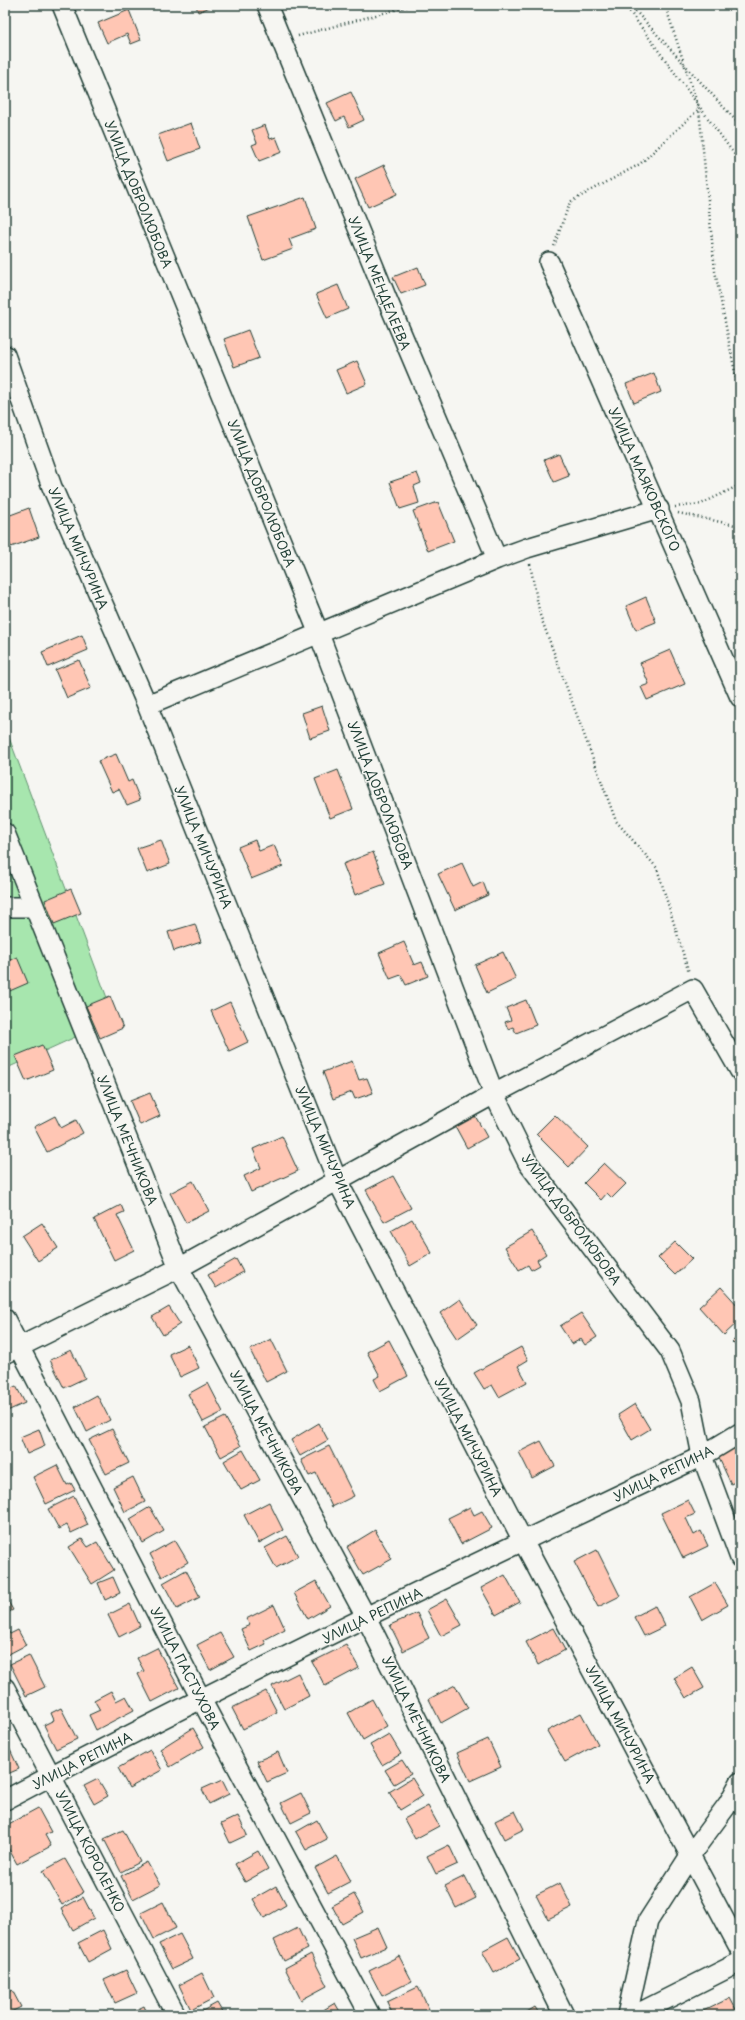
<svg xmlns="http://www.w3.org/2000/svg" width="745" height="2020" viewBox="0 0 745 2020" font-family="'Playpen Sans',sans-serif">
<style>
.green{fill:#a7e6ae;stroke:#639271}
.building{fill:#ffc6b4;stroke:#1f3d34}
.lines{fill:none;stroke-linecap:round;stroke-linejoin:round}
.minor-casing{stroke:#1f3d34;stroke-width:22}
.path{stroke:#1f3d34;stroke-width:2.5;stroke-dasharray:1 3;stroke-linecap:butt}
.minor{stroke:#f6f6f2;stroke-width:19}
.labels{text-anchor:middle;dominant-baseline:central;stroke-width:3;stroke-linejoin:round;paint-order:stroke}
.street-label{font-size:13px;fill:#1f3d34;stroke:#f6f6f2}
</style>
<rect width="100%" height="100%" fill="#f6f6f2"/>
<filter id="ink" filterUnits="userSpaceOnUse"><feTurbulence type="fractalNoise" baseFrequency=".025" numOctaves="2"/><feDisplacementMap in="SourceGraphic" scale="8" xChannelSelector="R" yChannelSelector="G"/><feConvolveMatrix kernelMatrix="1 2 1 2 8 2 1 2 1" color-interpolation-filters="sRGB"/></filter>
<g filter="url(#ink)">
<path class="green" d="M5,727L115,1019L5,1069Z"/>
<path class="building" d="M196,5H215L198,12Z
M129,10L141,40L131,44L127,34L107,43L98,23Z
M351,92L364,120L349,127L344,117L336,121L327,103Z
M191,123L200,149L168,161L158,135Z
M265,125L270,139L276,137L282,152L259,161L252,145L257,143L252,130Z
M384,165L397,194L368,207L355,179Z
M305,197L316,229L289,239L293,249L263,260L248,217Z
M418,267L425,285L401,294L393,277Z
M338,285L348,309L327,318L316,294Z
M248,330L259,358L234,367L224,339Z
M357,361L367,384L346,393L336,370Z
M654,373L661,392L634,403L626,384Z
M559,454L569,476L554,482L544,460Z
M417,473L421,483L414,486L419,503L400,509L390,482Z
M438,502L454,541L428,551L413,511Z
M29,508L39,537L11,547L5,531V517Z
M646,597L656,622L636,630L626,606Z
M82,635L88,650L48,667L42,652Z
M670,650L685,684L647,700L641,687L649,684L640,663Z
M79,660L91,688L67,698L55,670Z
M322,706L330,731L310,738L302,713Z
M116,754L128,782L132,780L140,800L127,805L119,789L112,792L98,761Z
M338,770L353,809L330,818L315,779Z
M161,840L170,864L147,873L137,848Z
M255,840L259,851L274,845L283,866L251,879L238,847Z
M373,852L385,884L355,895L343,864Z
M462,863L473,887L483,882L488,895L455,910L438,874Z
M71,889L81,913L54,924L45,900Z
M195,924L201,942L174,951L168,932Z
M404,942L414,965L422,962L428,976L406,985L401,975L390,979L379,953Z
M503,952L516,979L487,993L475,965Z
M17,957L28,983L5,993V962Z
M110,996L123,1028L100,1038L86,1006Z
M526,1000L536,1025L516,1033L513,1027L508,1029L505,1022L511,1020L506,1008Z
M230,1002L248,1042L229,1051L211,1011Z
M42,1045L53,1070L26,1081L15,1056Z
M352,1061L359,1080L367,1078L373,1093L355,1099L352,1092L333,1099L323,1072Z
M150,1093L160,1116L140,1125L130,1101Z
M474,1114L487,1137L467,1148L454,1124Z
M555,1115L588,1147L569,1167L536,1134Z
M55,1116L61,1128L76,1120L83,1133L47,1152L34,1127Z
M282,1136L298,1171L251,1192L244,1176L261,1168L253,1149Z
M604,1163L626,1184L612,1198L607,1193L601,1200L584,1183Z
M393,1176L411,1208L384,1222L366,1190Z
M193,1181L209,1211L186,1223L170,1193Z
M121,1205L124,1212L117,1215L134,1250L114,1260L94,1219Z
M412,1219L432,1253L410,1266L391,1231Z
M42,1223L58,1248L38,1261L22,1236Z
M532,1231L546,1254L537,1260L540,1265L531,1270L528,1265L519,1270L505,1247Z
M675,1242L692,1259L675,1275L658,1258Z
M236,1259L243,1272L216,1288L208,1275Z
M721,1287L740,1308V1320L724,1335L699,1307Z
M460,1299L477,1325L457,1339L440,1313Z
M169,1307L180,1324L163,1335L152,1317Z
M581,1313L597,1337L585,1345L581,1339L572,1344L560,1326Z
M740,1334V1350L732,1342Z
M271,1339L287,1371L266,1382L250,1350Z
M389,1340L408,1376L380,1391L374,1379L380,1376L367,1352Z
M188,1345L199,1368L180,1377L169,1354Z
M521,1347L528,1360L518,1366L527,1382L499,1397L492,1385L484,1389L474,1373Z
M71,1350L85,1378L64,1388L50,1360Z
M208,1383L223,1412L203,1422L188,1394Z
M16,1386L25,1403L5,1412V1391Z
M97,1395L110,1420L87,1432L75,1407Z
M635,1404L650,1429L632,1440L618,1415Z
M225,1417L241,1446L221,1457L205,1427Z
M319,1423L328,1440L300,1456L291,1440Z
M39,1429L45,1446L27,1454L20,1437Z
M112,1429L129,1463L106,1474L89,1440Z
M541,1441L555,1466L532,1478L519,1452Z
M740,1445V1479L731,1484L718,1456Z
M329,1446L354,1496L332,1507L316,1473L309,1476L301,1460Z
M243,1450L260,1480L241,1490L224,1461Z
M57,1465L67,1485L71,1483L75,1490L46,1504L33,1477Z
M133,1477L145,1502L125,1512L113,1487Z
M74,1496L88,1525L71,1533L67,1525L59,1529L48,1509Z
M688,1500L695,1514L686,1518L694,1535L701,1531L708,1546L683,1558L661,1513Z
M269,1502L283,1530L259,1543L244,1515Z
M150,1507L164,1531L143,1543L130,1519Z
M470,1507L474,1515L482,1511L492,1528L461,1544L448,1518Z
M375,1530L392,1559L363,1575L347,1547Z
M287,1536L298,1556L276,1568L265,1548Z
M82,1539L88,1547L97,1542L114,1570L92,1584L69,1547Z
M175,1540L188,1562L162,1577L150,1554Z
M597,1550L620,1596L598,1607L574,1562Z
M186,1570L200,1597L177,1609L163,1583Z
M505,1575L520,1602L496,1615L481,1588Z
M113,1577L120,1593L105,1600L98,1583Z
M316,1581L330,1606L308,1619L294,1593Z
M715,1583L728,1605L702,1620L690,1597Z
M5,1596L13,1610L5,1614Z
M447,1599L462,1625L441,1636L427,1610Z
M130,1604L140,1626L119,1637L108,1615Z
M274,1605L285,1629L264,1640L266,1644L251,1651L241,1629L250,1625L246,1619Z
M655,1606L665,1626L644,1636L634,1617Z
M417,1613L429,1638L403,1651L390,1625Z
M5,1625L10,1634L18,1630L26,1645L7,1655L5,1651Z
M553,1628L565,1650L538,1665L526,1642Z
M220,1633L234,1657L210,1670L197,1645Z
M346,1645L359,1668L325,1686L312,1662Z
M157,1648L179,1688L152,1702L138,1674L144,1671L137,1658Z
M29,1655L45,1687L26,1696L10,1664Z
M692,1667L704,1688L686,1698L674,1678Z
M298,1673L309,1696L284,1709L272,1686Z
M455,1685L468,1708L441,1723L429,1699Z
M111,1691L116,1701L126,1696L134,1710L96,1730L89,1715L100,1710L94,1700Z
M266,1691L277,1712L243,1729L232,1708Z
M372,1699L387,1726L363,1740L348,1713Z
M61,1708L77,1739L56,1749L44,1725L54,1720L51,1713Z
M581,1713L598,1744L565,1762L547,1731Z
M193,1728L204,1747L170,1767L160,1749Z
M389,1734L401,1754L382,1765L370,1745Z
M5,1739L19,1769L5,1775Z
M488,1739L501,1767L470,1781L457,1753Z
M150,1750L162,1770L129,1788L118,1768Z
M278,1752L287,1773L267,1782L257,1761Z
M402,1760L411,1774L394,1784L385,1770Z
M412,1778L423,1796L400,1810L389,1792Z
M98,1779L108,1796L94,1804L84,1786Z
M222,1780L229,1794L209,1804L202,1789Z
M301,1793L311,1813L291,1823L281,1803Z
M428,1806L439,1826L415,1839L404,1819Z
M38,1808L51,1832L45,1835L51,1846L17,1864L5,1842V1826Z
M515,1811L524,1829L504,1839L495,1821Z
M238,1816L247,1835L230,1843L221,1824Z
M317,1820L327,1839L306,1850L296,1832Z
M123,1830L140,1862L121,1872L104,1839Z
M449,1845L458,1864L436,1874L427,1856Z
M258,1851L268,1869L245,1882L235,1864Z
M337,1856L351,1881L328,1893L315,1868Z
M65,1859L84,1892L62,1905L43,1871Z
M147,1862L160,1885L133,1899L121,1876Z
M465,1876L476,1898L456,1908L445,1886Z
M560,1883L572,1907L548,1919L536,1895Z
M276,1886L286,1905L264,1918L253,1899Z
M354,1894L364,1912L342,1924L332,1906Z
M83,1897L94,1918L73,1930L61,1909Z
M163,1902L176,1928L154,1939L141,1913Z
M378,1927L387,1947L361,1958L352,1938Z
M298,1928L308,1949L284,1961L274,1940Z
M103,1930L112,1949L88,1962L78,1943Z
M180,1934L193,1959L172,1969L159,1944Z
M508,1937L520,1959L494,1973L482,1951Z
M311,1954L327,1986L301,2000L285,1968Z
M399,1956L412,1981L382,1996L369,1971Z
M126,1970L137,1993L115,2003L104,1980Z
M202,1973L214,1998L191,2010L179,1985Z
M418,1987L429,2009L416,2015H393L387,2002Z
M12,1990L21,2007L5,2015V1994Z
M730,1998L739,2015H700L699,2013Z
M217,2003L224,2015H195Z
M335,2003L342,2015H315Z
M144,2006L148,2015H126Z
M535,2007L540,2015H522Z"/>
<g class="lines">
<g class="minor-casing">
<path id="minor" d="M62,5L319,634L494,1094L528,1163L670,1351L691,1401L702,1456L740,1558
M267,5L387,299L497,559
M549,262L740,697
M5,355L52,487L147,705L337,1180L523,1541L740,1949
M147,705L497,559L527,548L659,509
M5,833L179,1268L366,1617L564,2015
M5,907H34
M5,1319L201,1699L370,2015
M5,1354L179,1268L494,1094L693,989L740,1071
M5,1688L176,2015
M5,1800C234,1679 468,1566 702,1456L740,1433
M627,2015L648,1921L691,1854L728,1804L740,1782
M635,2015L740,1962"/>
</g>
<path class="path" d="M625,5L740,162
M630,5L740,125
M665,5L699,109L715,271L740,398
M298,36L413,5
M554,246L570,202L640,164L699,109
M675,507L701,504L740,485
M678,513L740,526
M530,564L540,615L616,821L657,868L689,973"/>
<use href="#minor" class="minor"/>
</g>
</g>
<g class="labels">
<g class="street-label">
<text transform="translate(139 194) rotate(68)">УЛИЦА ДОБРОЛЮБОВА</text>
<text transform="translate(380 283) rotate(68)">УЛИЦА МЕНДЕЛЕЕВА</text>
<text transform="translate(645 479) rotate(66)">УЛИЦА МАЯКОВСКОГО</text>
<text transform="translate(262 493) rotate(68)">УЛИЦА ДОБРОЛЮБОВА</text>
<text transform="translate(79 548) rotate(67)">УЛИЦА МИЧУРИНА</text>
<text transform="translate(381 795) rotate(69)">УЛИЦА ДОБРОЛЮБОВА</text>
<text transform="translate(204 847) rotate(68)">УЛИЦА МИЧУРИНА</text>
<text transform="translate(128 1140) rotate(68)">УЛИЦА МЕЧНИКОВА</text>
<text transform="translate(326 1147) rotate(67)">УЛИЦА МИЧУРИНА</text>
<text transform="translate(572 1219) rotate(54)">УЛИЦА ДОБРОЛЮБОВА</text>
<text transform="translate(267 1432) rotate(62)">УЛИЦА МЕЧНИКОВА</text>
<text transform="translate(469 1437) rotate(63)">УЛИЦА МИЧУРИНА</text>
<text transform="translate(663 1473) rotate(-26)">УЛИЦА РЕПИНА</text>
<text transform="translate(372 1615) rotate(-26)">УЛИЦА РЕПИНА</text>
<text transform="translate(186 1668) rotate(63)">УЛИЦА ПАСТУХОВА</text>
<text transform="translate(417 1719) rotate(64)">УЛИЦА МЕЧНИКОВА</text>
<text transform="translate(621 1724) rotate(62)">УЛИЦА МИЧУРИНА</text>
<text transform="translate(82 1760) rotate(-27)">УЛИЦА РЕПИНА</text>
<text transform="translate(91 1851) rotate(63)">УЛИЦА КОРОЛЕНКО</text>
</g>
</g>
<rect width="745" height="2020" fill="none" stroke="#f6f6f2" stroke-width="20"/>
<rect x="10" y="10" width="725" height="2000" fill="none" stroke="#1f3d34" stroke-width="1.5" filter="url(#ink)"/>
</svg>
